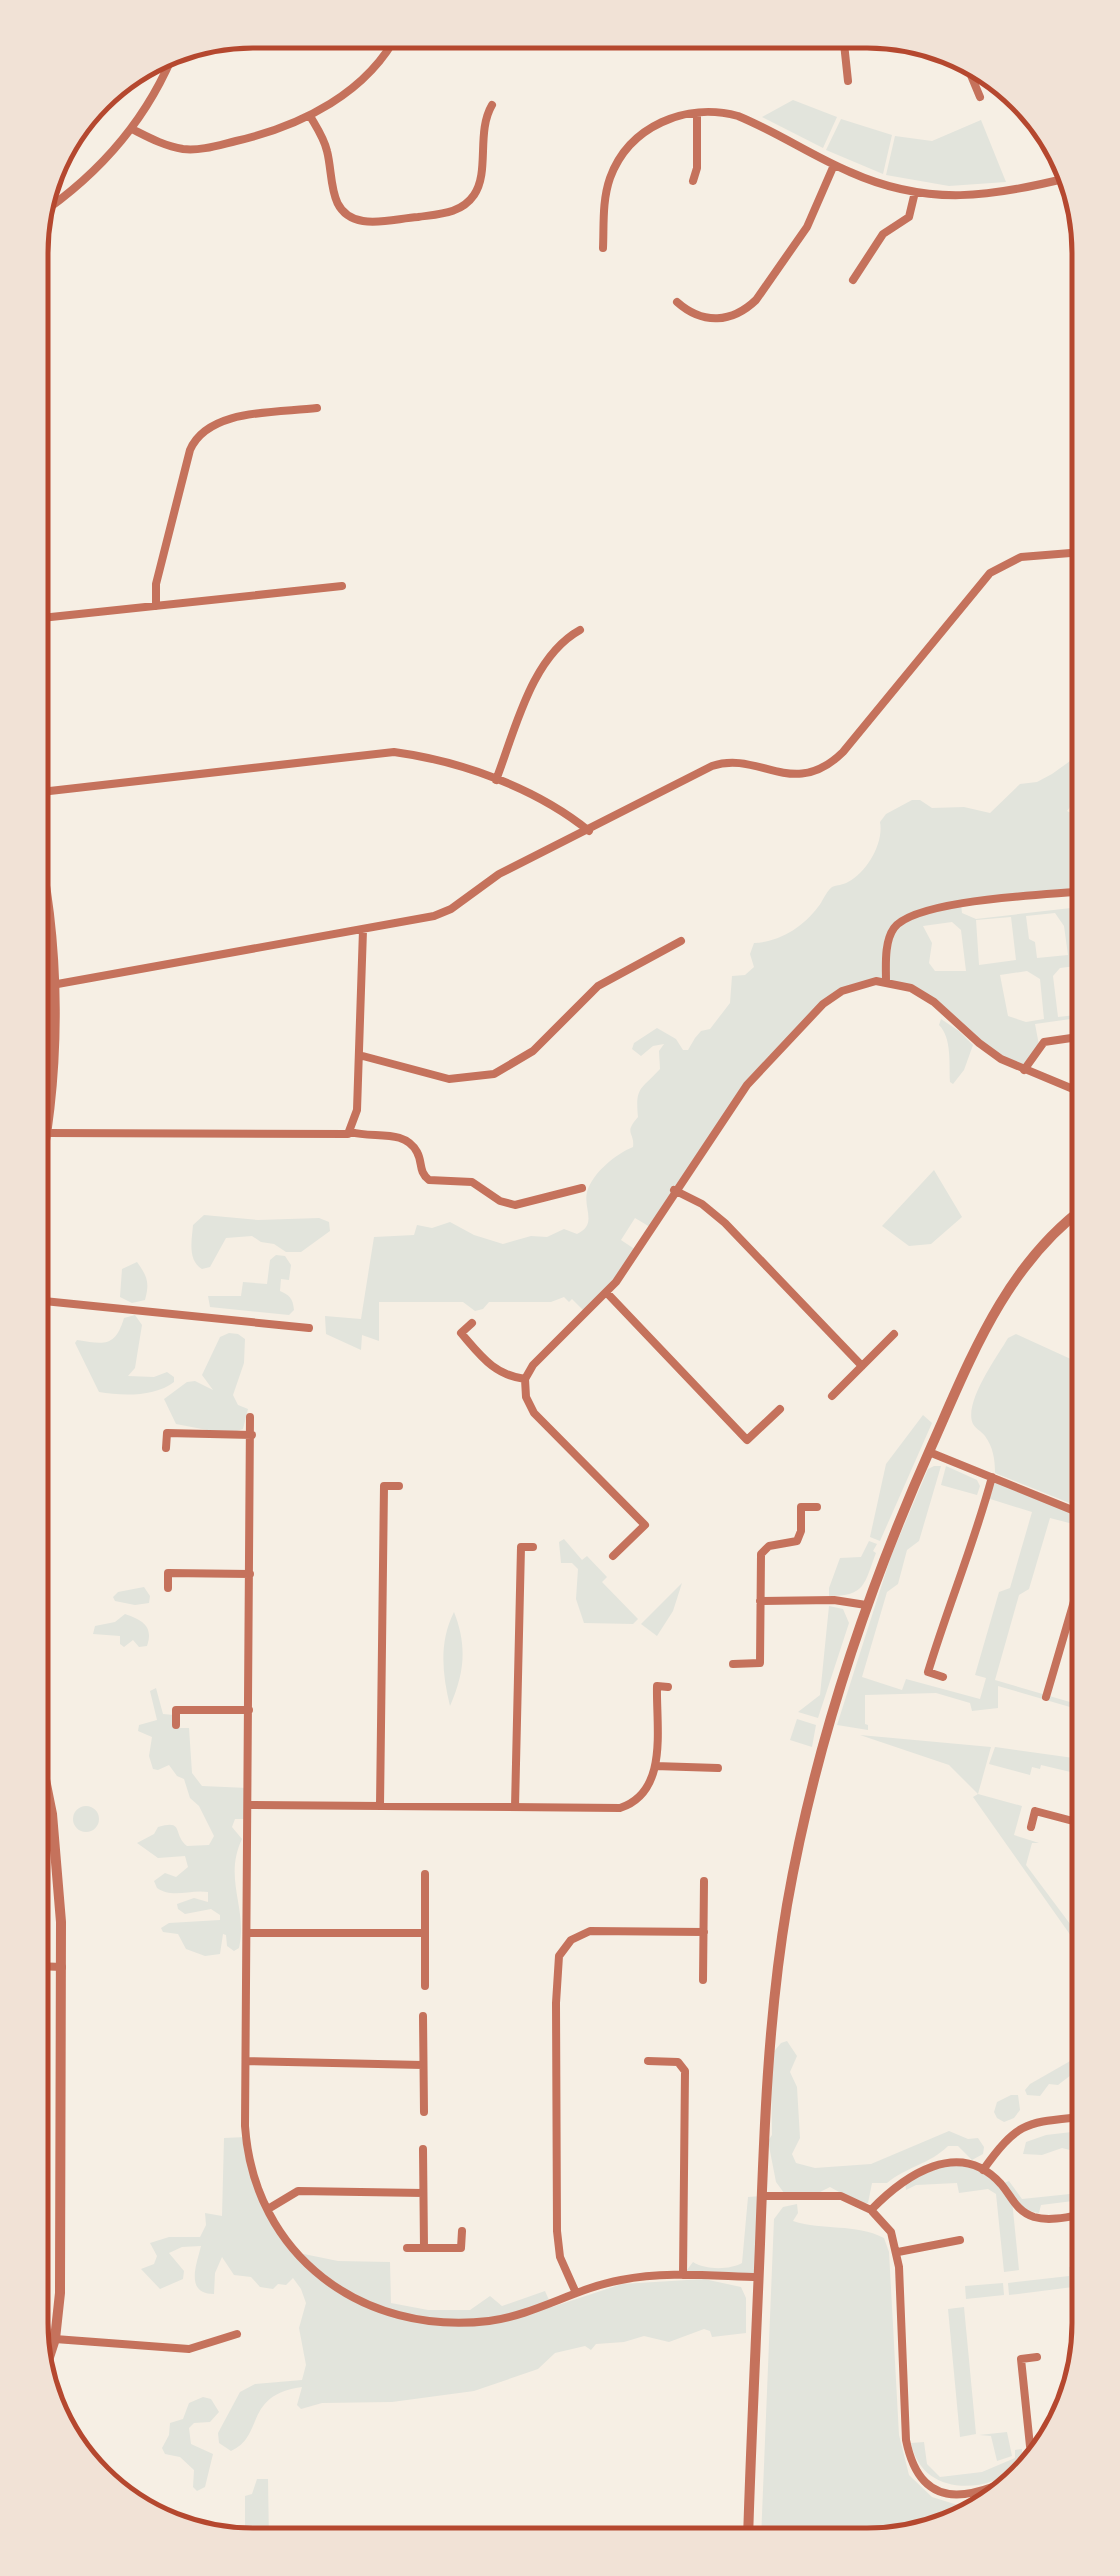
<svg xmlns="http://www.w3.org/2000/svg" width="1120" height="2576" viewBox="0 0 1120 2576" font-family="'DM Sans',sans-serif">
<style>
.green{fill:#e2e4dc;fill-rule:evenodd}
.building{fill:#e6c5b7}
.lines{fill:none;stroke-linecap:round;stroke-linejoin:round}
.minor{stroke:#c5725c;stroke-width:8}
.tertiary{stroke:#c5725c;stroke-width:10}
.rim{fill:none;stroke:#b5482f;stroke-width:5}
</style>
<rect width="100%" height="100%" fill="#f6efe4"/>
<path class="green" d="M793,100L837,117L823,148L762,117Z
M841,119L892,135L883,174L826,150Z
M981,120L1006,182L949,186L886,175L895,136L932,141Z
M1084,751V789L1067,811L1075,815L1084,810L1085,907L1076,909L1080,943L1085,948V971L1084,965L1060,968L1053,976L1058,1017L1085,1014V1017L1035,1024L1039,1045L1024,1070L1001,1059L922,993L886,982L833,996L765,1063L650,1227L635,1218L621,1240L636,1250L616,1282L586,1313L572,1299L569,1302L564,1297L551,1302H489L483,1309L475,1311L463,1302H379V1341L362,1335L361,1350L326,1334L325,1316L361,1319L374,1237L414,1235L417,1225L432,1228L450,1222L474,1235L503,1244L531,1236L547,1237L564,1229L577,1234C598,1224 583,1209 587,1192C593,1172 616,1154 633,1147C635,1132 623,1134 638,1117C635,1086 641,1090 660,1069L659,1051L664,1044L653,1046L641,1056L632,1049L634,1043L657,1028L676,1039L683,1050H688L695,1038L701,1031L710,1029L730,1003L732,976L745,975L754,967L750,954L754,943C779,942 802,928 818,907C823,901 825,893 832,887C837,885 843,885 848,882C867,872 884,843 880,822L886,814L912,800H920L932,808L964,807L990,813L1020,784L1037,782L1052,774ZM1070,893L1071,908L976,919L962,913L961,904ZM1055,913L1064,926L1068,955L1037,958L1035,942L1029,939L1026,916ZM1011,917L1016,960L979,965L976,920ZM952,922L961,930L966,971H935L929,963L932,943L923,926ZM1027,971L1040,979L1044,1019L1026,1022L1008,1016L1000,975Z
M941,1019L959,1031L973,1045L964,1070L953,1084L950,1082C949,1064 952,1038 939,1025Z
M934,1170L962,1217L931,1244L909,1246L882,1226Z
M204,1215L258,1220L319,1218L329,1222L330,1231L301,1252H286L274,1244L261,1242L252,1236L226,1238L210,1267L202,1269C187,1260 192,1239 193,1225Z
M276,1255L285,1256L291,1265L289,1280L281,1279L280,1291C289,1295 293,1298 294,1310L289,1315L210,1307L208,1296H241L243,1282L267,1284L270,1260Z
M137,1262C147,1276 150,1282 145,1300L132,1303L120,1297L122,1269Z
M135,1315L142,1325L135,1368L128,1376L154,1377L167,1372L174,1377V1382C155,1397 122,1396 99,1392L75,1343L77,1340C104,1344 115,1348 124,1318Z
M229,1333L238,1334L245,1339L244,1363L233,1395L238,1405L248,1409L243,1429L228,1434L176,1424L164,1399L187,1382L195,1381L213,1390L202,1375L220,1337Z
M1016,1334L1086,1366L1087,1510L995,1473C995,1459 993,1447 985,1436C981,1431 976,1429 973,1424C963,1403 997,1357 1008,1338Z
M923,1415L932,1423L880,1541L870,1537L886,1464Z
M934,1466H941L919,1541L907,1550L898,1584L887,1592L862,1677L902,1690L906,1679L980,1699L986,1678L975,1675L999,1592L1010,1588L1032,1512L987,1498L992,1477L1087,1516V1531L1077,1525L1050,1518L1029,1589L1019,1595L995,1680L1087,1707V1712L998,1686V1708L972,1711L970,1703L936,1693L865,1695V1724L868,1725V1730L837,1725L891,1556L928,1469Z
M946,1466L977,1480L980,1486L977,1495L941,1485Z
M564,1539L582,1560L587,1556L607,1577L602,1582L638,1619L633,1624L584,1623L576,1599L578,1569L572,1563H561L559,1542Z
M869,1541L877,1544L873,1551L876,1553C864,1584 866,1596 829,1596V1588L840,1558L861,1557Z
M682,1583L673,1611L657,1636L641,1624Z
M144,1587L150,1596L149,1603L135,1605L115,1601L113,1597L118,1592Z
M829,1606L843,1609L849,1623L818,1718L798,1712L820,1695Z
M454,1612C467,1645 465,1672 450,1706C442,1673 439,1642 454,1612Z
M125,1614C142,1620 154,1626 147,1646L139,1647L133,1640L124,1647L120,1644V1636L93,1634L95,1626L115,1622Z
M156,1688L163,1714L174,1715L178,1728H189L192,1773L202,1786L248,1788L247,1819H235L232,1827L242,1839C223,1879 248,1908 239,1948L234,1951L227,1946L226,1935L223,1934L220,1954L205,1956L186,1949L178,1934L163,1932L161,1928L169,1923L220,1920V1915L211,1909L185,1914L178,1909L177,1904L194,1898L208,1902V1892C190,1889 173,1899 157,1888L154,1881L165,1873L176,1877L188,1867L185,1856L158,1858L137,1843L154,1834L158,1827C185,1819 172,1834 187,1846L209,1845L214,1836L199,1806L190,1798L184,1779L177,1776L169,1765L158,1770L153,1769L149,1756L152,1737L138,1731L139,1725L157,1720L150,1691Z
M797,1719L816,1725L812,1747L790,1740Z
M860,1735L991,1747L978,1794L1022,1806L1014,1835L1039,1843H1032L1026,1865L1088,1948V1960L973,1797L978,1794L949,1765Z
M995,1747L1088,1760V1772L1079,1774L1041,1765L1040,1769L1032,1767L1030,1775L989,1764Z
M73 1819a13 13 0 1 1 26 0a13 13 0 1 1-26 0Z
M787,2041L797,2056L790,2072L797,2087L800,2138L792,2154L796,2163L815,2168L871,2164L949,2131L968,2139L978,2138L984,2147L983,2154L972,2160L958,2146H948C930,2164 906,2167 887,2183H872L868,2203L861,2204L830,2187L818,2193H784L776,2182L768,2141L772,2135L771,2055L781,2043Z
M1088,2045L1089,2075H1071L1058,2085L1049,2084L1040,2096L1027,2095L1025,2090L1030,2084L1072,2060Z
M1011,2095H1018L1020,2110L1014,2118L1004,2122L997,2118L994,2112L997,2102Z
M1089,2130V2145L1082,2153L1062,2148L1042,2155L1023,2154L1026,2142L1046,2135Z
M246,2137L256,2181L294,2252L338,2261L390,2262L391,2303L428,2310H470L490,2296L502,2306L545,2291L552,2307L622,2284L704,2279L741,2287L746,2298V2333L712,2337L710,2331L704,2329L669,2342L644,2336L624,2342L596,2344L591,2350L585,2346L555,2353L538,2369L474,2391L392,2402L322,2403L301,2409L297,2405L302,2387C243,2395 265,2436 231,2451L219,2443L218,2433L240,2392L255,2384L302,2380L306,2365L299,2328L306,2303L301,2289L293,2278L286,2285L278,2284L273,2289L260,2287L251,2277L234,2275L222,2257L215,2273L214,2294C184,2294 197,2263 201,2246L182,2247L169,2253L184,2271L183,2279L160,2289L141,2269L154,2264L157,2256L150,2243L169,2237H200L206,2225L205,2213L222,2216L224,2138Z
M951,2163L983,2170L1012,2200L1019,2270L1004,2272L996,2194L988,2189L959,2193L957,2183L916,2185L906,2190L905,2179Z
M1009,2181L1022,2199L1089,2192V2199L1041,2205L1039,2213C1021,2211 1013,2198 1004,2183Z
M762,2196L759,2277L683,2275L693,2262C705,2270 730,2270 742,2263L748,2197Z
M797,2204L798,2213L793,2221C823,2231 855,2223 884,2238L889,2252L899,2435L909,2475L932,2497L961,2506L982,2503L926,2538L761,2539L774,2219L783,2207Z
M1089,2265V2285L1009,2295L1008,2283L1069,2276V2267Z
M1003,2283L1004,2295L966,2299L965,2286Z
M1087,2292L1089,2339L1080,2361L1073,2294Z
M964,2307L976,2434L960,2437L948,2309Z
M203,2397L211,2399L219,2412L210,2422L194,2423L189,2428L191,2444L213,2454L205,2487L197,2491L193,2487L194,2470L180,2457L165,2454L162,2448L169,2435L170,2423L183,2419L189,2403Z
M1007,2432L1012,2456L997,2461L991,2436L979,2435Z
M924,2442L927,2464L940,2477L982,2472L1015,2458V2450L1022,2449V2464C988,2495 922,2497 911,2443Z
M257,2479H268L269,2542H245V2496L252,2494Z"/>
<path class="building" d="M31,273H35L34,298H31Z"/>
<g class="lines">
<path class="minor" d="M843,34L848,81
M965,61L980,97
M310,116C317,128 324,138 327,151C334,178 327,215 363,221C381,224 401,218 418,217C439,214 461,214 474,195C490,172 476,132 492,105
M132,129C148,137 164,146 183,149C201,151 219,145 236,141C301,126 368,93 399,31
M693,181L697,168V114
M36,217C100,174 149,118 177,45
M603,248C604,225 602,201 610,178C629,126 686,102 738,116C777,132 812,156 850,172C928,207 992,197 1071,177
M853,280L883,234L909,217L915,192
M677,302C703,325 732,323 756,300L807,227L834,165
M156,606V584L190,450C208,408 277,413 317,408
M32,619L342,586
M496,780C515,731 531,657 580,630
M32,793L394,752C461,761 536,788 589,831
M886,982C886,965 884,942 894,928C915,899 1047,895 1085,891
M52,985L434,916L451,909L499,874L712,766C760,750 793,801 843,752L990,573L1021,557L1083,552
M33,1006L53,1007
M359,1055L449,1079L494,1074L533,1051L598,986L681,941
M1024,1070L1044,1042L1085,1036
M351,1132C373,1139 404,1128 417,1152C423,1163 418,1171 429,1180L472,1182L500,1201L515,1205L582,1188
M47,1133L348,1134L357,1110L363,930
M674,1190L702,1204L725,1223L862,1366
M607,1293L747,1440L780,1409
M34,1300L309,1328
M472,1323L461,1333C481,1356 494,1375 525,1379L526,1397L534,1413L645,1525L613,1556
M525,1379L533,1365L616,1282L747,1085L823,1004L842,991L876,981L911,988L934,1002L979,1043L1001,1059L1085,1094
M832,1396L894,1334
M250,1417L245,2126C254,2256 363,2336 489,2321C535,2315 576,2288 621,2280C666,2271 713,2276 759,2277
M166,1448L167,1433L252,1435
M929,1452L1087,1516
M168,1588V1573L250,1574
M760,1601L834,1600L866,1605
M733,1664L760,1663L761,1554L769,1546L797,1541L801,1531V1507H817
M943,1677L928,1672C948,1606 974,1544 992,1477
M1046,1697L1087,1557
M176,1725V1710H249
M655,1766L718,1768
M248,1805L620,1808C669,1792 656,1728 657,1686L668,1687
M380,1806L384,1486H399
M515,1807L521,1547H533
M1031,1827L1035,1811L1088,1825
M247,1933H425
M36,1966L62,1967
M703,1980L704,1881
M425,1986V1874
M423,2016L424,2112
M246,2061L423,2065
M648,2061L678,2062L685,2071L683,2275
M423,2149L424,2248
M983,2170C1020,2118 1028,2123 1089,2116
M762,2196H841L871,2210L891,2232L899,2267L906,2440C923,2524 985,2492 1036,2468
M268,2209L298,2191L423,2193
M871,2210C904,2176 959,2137 1001,2184C1012,2197 1016,2211 1034,2217C1051,2222 1072,2216 1089,2213
M407,2248H461L462,2231
M898,2252L960,2240
M576,2293L560,2257L557,2231L556,2003L559,1956L571,1940L590,1931L704,1932
M55,2339L189,2349L237,2334
M1036,2467L1030,2446L1021,2359L1037,2357"/>
<path class="tertiary" d="M32,821C62,942 62,1077 34,1198
M36,1735L52,1814L61,1922L60,2293L55,2339L40,2385
M748,2539C751,2441 756,2343 760,2244C764,2131 768,2017 787,1905C815,1745 866,1593 932,1445C971,1357 1006,1265 1086,1206"/>
</g>
<path d="M0 0H1120V2576H0ZM253 48H867A205 205 0 0 1 1072 253V2323A205 205 0 0 1 867 2528H253A205 205 0 0 1 48 2323V253A205 205 0 0 1 253 48Z" fill="#f1e2d6" fill-rule="evenodd"/>
<path class="rim" d="M253 48H867A205 205 0 0 1 1072 253V2323A205 205 0 0 1 867 2528H253A205 205 0 0 1 48 2323V253A205 205 0 0 1 253 48Z"/>
</svg>
